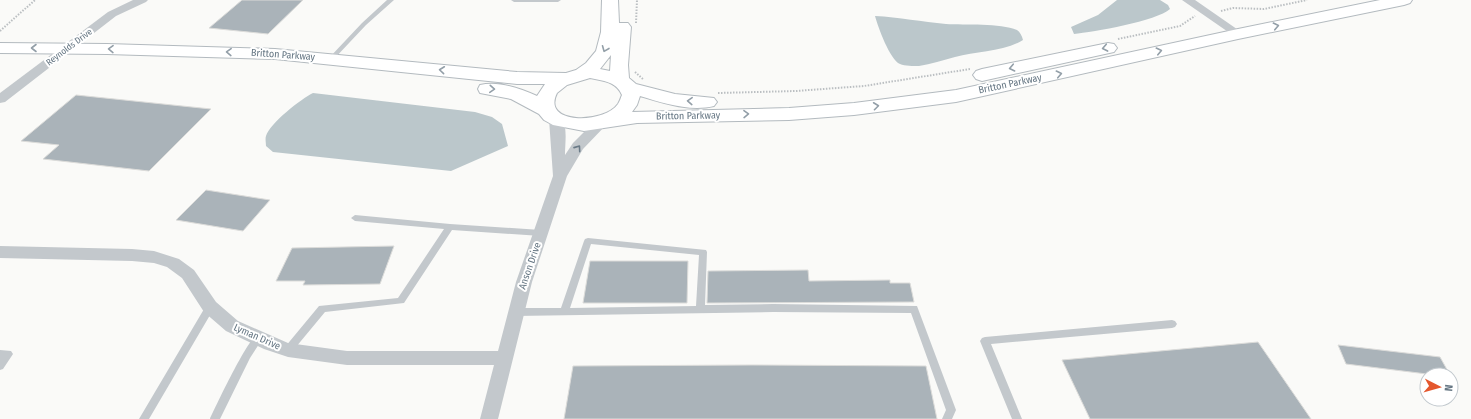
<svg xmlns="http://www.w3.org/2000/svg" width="1471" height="419" viewBox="0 0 1471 419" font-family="'Fira Sans Condensed',sans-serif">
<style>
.water{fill:#bbc7cb}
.building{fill:#aab3b9;stroke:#dcdcda}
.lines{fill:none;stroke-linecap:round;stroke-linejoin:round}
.secondary-casing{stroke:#b3babf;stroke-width:2}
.path{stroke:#bbbfc2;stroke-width:2;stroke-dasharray:1.5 1.5;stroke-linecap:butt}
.lane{fill:#c3c8cc;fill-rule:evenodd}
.street{fill:#c3c8cc;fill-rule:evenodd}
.secondary{fill:#fff;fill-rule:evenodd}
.oneway{stroke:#939fa8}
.oneway2{stroke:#6a7a87}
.labels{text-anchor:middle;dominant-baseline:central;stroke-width:4;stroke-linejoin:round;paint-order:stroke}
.far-street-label{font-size:9px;fill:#657683;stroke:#fff}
.street-label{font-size:10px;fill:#657683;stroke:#fff}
</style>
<rect width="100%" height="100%" fill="#fafaf8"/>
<path class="water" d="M1117,0H1160L1168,5L1170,9C1157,21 1093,32 1074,34L1071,27L1098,15Z
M875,16C899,17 922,22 946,24C965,25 1000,23 1017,30C1020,32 1022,36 1023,40C1004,52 976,51 955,57C943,60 931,64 919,66C913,66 905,66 900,64C890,60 878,27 875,16Z
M313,93L475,112L492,117L502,124L508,146L451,171L273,152L266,146C266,143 265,139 266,136C270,123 301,99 313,93Z"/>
<path class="building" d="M242,0H303L268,34L209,28Z
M76,95L211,109L149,171L43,159L59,145L21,141Z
M206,190L270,200L243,231L176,220Z
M394,246L380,284L303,285L305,281H276L292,248Z
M590,261H688L687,303H583Z
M808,270L809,281L890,280V283H910L914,302L707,303L708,271Z
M1258,342L1311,419H1090L1062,360Z
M1338,345L1440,357L1450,375H1435L1346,364Z
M752,365L926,366L937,419H564L573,366Z"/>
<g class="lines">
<g class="secondary-casing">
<path id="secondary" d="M602,0H618L619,23H628L631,27L628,65L629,78L636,84L675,94L714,98L717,102L714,106C690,112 663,103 640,96L637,105L632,112L789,108L854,103L956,90L1238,29L1380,0H1412L1410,3L1404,5L1238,39L956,102L854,115L789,120L637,123L584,131L553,125L544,120L539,114L511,99L480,93L478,89L480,85C498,81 520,88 537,96L545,84H517L275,59L107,54L0,53V43L107,44L275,49L517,72L566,73L576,70L586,63L596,51L601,32ZM611,55L610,71L600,69ZM590,78C603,81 616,81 622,95C621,97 620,101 618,104C604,124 541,125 557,93L567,85Z
M1108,43L1114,44L1117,48L1114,52L982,81L976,79L973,75L976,71L982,69Z"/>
</g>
<path class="path" d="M1221,11L1233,8L1264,9L1307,0
M636,23L637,0
M0,31L35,0
M1118,39L1180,26L1195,16
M635,72L643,79
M718,93L796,91L864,86L970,69"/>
<path class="lane" d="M387,0H394L366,25L333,60H329V58L362,23Z
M511,0H561L558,2H514Z
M355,215L450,224L541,230L544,231L545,233L544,235L541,236L452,230L404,303L325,312L291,353L288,354L285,353L283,350L285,347L319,306L398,298L444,229L355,221L351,218Z
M588,238L706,250L707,252L705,305L773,304L917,306L956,410L952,419H942L946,410L911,313L773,312L515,316L512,315L510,312L512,309L515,308H561L584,241L585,239ZM591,244L699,255L696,306L570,308Z
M210,303L213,304L214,307L213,310L149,419H139L207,304Z
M1172,320L1175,321L1177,324L1175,327L1172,328L991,344L1022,419H1012L980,341L982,338L985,337Z
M258,334L261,335L263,338L250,358L220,419H210C216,406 248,338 258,334Z
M0,350L11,351L13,354L3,369L0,370Z"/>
<path class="street" d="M133,0H148L146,2L116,16L5,102L0,103V93L108,12Z
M1182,0H1195L1244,34L1242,36H1234Z
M556,115L561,116C568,126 565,143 565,155L573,143L596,120L601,119L606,120L608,123L583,149L567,176L532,282L498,419H480L494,365H347L288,357L264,349L226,331L204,312L182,278L167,267L154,263L132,261L0,258V246L132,249L154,251L179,259L194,270L216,302L238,321L288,343L347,351H498L516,282L553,176L549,119L551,116Z"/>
<use href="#secondary" class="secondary"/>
</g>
<defs><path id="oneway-chevron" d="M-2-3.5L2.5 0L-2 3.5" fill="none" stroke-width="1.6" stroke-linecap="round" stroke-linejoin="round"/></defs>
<g class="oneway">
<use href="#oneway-chevron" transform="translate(1276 26) rotate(-12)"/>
<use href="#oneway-chevron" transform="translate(34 48) rotate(-180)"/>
<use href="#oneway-chevron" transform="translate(1105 48) rotate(169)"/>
<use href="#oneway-chevron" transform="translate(111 49) rotate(-179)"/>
<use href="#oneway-chevron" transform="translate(605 49) rotate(112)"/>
<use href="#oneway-chevron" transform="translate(1159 51) rotate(-13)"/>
<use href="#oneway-chevron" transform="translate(229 52) rotate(-178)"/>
<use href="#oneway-chevron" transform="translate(1012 68) rotate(168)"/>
<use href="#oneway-chevron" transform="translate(442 70) rotate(-174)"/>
<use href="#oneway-chevron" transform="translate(1059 74) rotate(-12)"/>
<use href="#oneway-chevron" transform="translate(492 89) rotate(4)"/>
<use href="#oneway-chevron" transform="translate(690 101) rotate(-177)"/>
<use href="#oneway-chevron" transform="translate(876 106) rotate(-7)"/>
<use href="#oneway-chevron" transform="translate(746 114) rotate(-1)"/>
</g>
<use class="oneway2" href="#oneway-chevron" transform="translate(578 148) rotate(-55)"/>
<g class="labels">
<g class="far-street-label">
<text transform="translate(69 47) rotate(-37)">Reynolds Drive</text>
</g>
<g class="street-label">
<text transform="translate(283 55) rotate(4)">Britton Parkway</text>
<text transform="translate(1010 84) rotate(-12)">Britton Parkway</text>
<text transform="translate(688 116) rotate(-1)">Britton Parkway</text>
<text transform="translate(530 266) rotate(-71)">Anson Drive</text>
<text transform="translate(257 337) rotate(24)">Lyman Drive</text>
</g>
</g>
<g transform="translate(1439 387) rotate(96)"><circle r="19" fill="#ffffff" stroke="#c1c8cd"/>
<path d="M0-3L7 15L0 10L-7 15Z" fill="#e4572e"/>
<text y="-6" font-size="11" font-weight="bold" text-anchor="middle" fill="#657683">N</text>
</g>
</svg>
